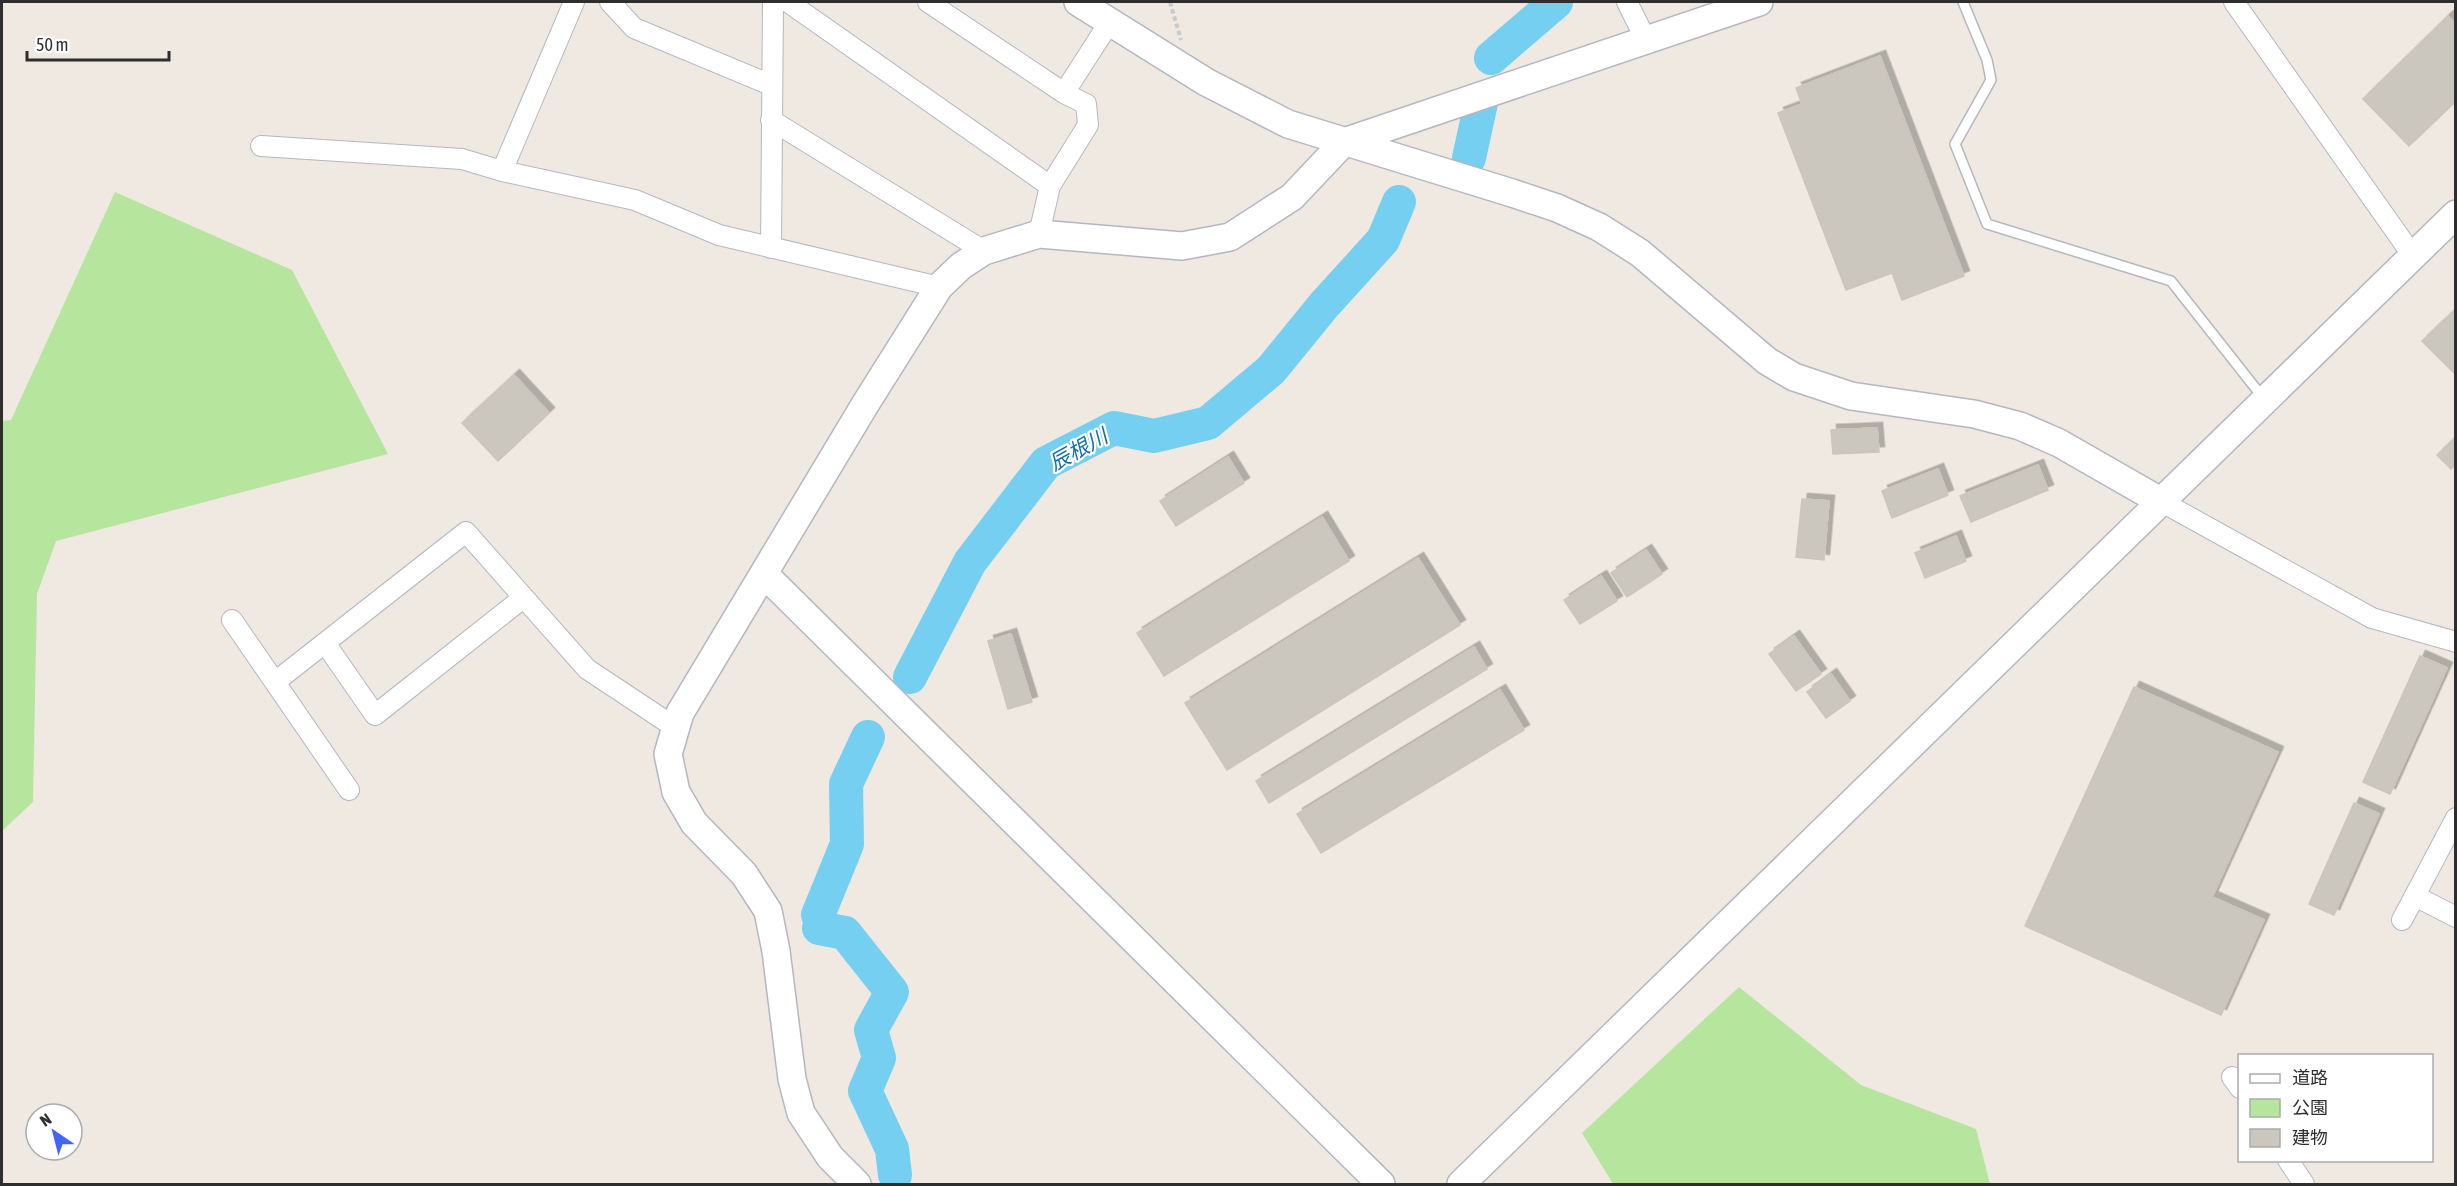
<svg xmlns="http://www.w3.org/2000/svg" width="2457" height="1186" viewBox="0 0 2457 1186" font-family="'Asap Condensed','Noto Sans JP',sans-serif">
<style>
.green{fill:#b6e59e}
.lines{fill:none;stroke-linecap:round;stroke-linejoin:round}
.river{stroke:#75cff0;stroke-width:34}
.building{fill:#cbc7bf;stroke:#cbc5ba;stroke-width:1.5;filter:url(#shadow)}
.lane-casing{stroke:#b4b7c1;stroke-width:12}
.street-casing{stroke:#b4b7c1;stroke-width:22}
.secondary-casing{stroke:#b4b7c1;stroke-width:30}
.path{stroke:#c9c9c9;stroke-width:4;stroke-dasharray:4.5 3;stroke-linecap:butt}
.lane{stroke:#fff;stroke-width:9}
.street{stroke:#fff;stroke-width:20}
.secondary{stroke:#fff;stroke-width:27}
.labels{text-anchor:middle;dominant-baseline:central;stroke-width:4.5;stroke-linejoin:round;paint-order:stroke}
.water-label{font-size:21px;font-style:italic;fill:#0d6fa3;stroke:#fff}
</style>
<defs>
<filter id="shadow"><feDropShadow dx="5.5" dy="-5.5" stdDeviation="0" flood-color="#0004"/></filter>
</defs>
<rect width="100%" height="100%" fill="#efe9e1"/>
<path class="green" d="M115,192L292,270L388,454L56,541L37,594L33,802L2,831V421L11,420Z
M1739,987L1861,1085L1976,1129L1990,1184H1613L1582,1133Z"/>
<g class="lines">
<path class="river" d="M1491,58L1556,2
M1469,158L1481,103
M910,677L970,562L1046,463L1114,428L1154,436L1208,423L1271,370L1324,305L1383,240L1399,202
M818,915L847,844L846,784L868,737
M819,928L845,933L892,992L871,1030L879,1058L865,1091L892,1149L895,1175"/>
</g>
<path class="building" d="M2448,16L2456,24V101L2409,146L2363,99Z
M1880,56L1964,276L1902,300L1892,273L1846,290L1778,113L1802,104L1796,88Z
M2456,309V375L2422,341Z
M514,375L549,413L498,461L462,423Z
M1877,428L1879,452L1833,454L1831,430Z
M2456,437V464L2451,469L2437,455Z
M1228,457L1244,483L1176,526L1160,501Z
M2038,465L2048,490L1971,522L1960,496Z
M1938,469L1948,495L1892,518L1882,491Z
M1802,499L1829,501L1824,560L1796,557Z
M1322,517L1349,561L1164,676L1137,633Z
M1956,536L1966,561L1925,578L1915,553Z
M1646,550L1662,574L1627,597L1611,573Z
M1418,558L1460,625L1227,770L1185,703Z
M1601,576L1617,601L1580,624L1564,600Z
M1011,634L1032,702L1008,709L988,641Z
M1794,636L1821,674L1796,691L1769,654Z
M1474,647L1487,669L1269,803L1256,781Z
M2420,656L2447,668L2390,794L2363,782Z
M1831,674L1850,701L1826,718L1807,692Z
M2134,687L2278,752L2212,897L2264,920L2221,1015L2025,926Z
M1500,690L1524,730L1321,853L1297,814Z
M2354,803L2379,814L2334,915L2309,904Z"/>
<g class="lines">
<g class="lane-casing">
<path id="lane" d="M1963,2L1987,60L1991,80L1955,144L1987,224L2171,281L2264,399"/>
</g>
<g class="street-casing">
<path id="street" d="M610,2L634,28L771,85
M788,2L1050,186
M928,2L1064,93L1086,104L1088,125L1050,186L1039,234
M1627,2L1646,40
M2234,2L2413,256
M1064,93L1109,23
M771,120L984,251
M261,146L462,159L502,171L635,200L719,235L939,287
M502,171L574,2
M771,248L773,2
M2162,502L2372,618L2456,642
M232,620L349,790
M325,643L375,715L523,598
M275,682L466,532L587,669L676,728
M2415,896L2456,917
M2402,920L2456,818
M2232,1077L2240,1088
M2288,1160L2304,1184"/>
</g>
<g class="secondary-casing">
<path id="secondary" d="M1078,2L1206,82L1288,124L1512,193L1557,208L1599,227L1640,253L1767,361L1794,377L1851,396L1974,414L2020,426L2059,443L2162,502
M764,574L1381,1184
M857,1184L830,1157L801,1113L792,1079L776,951L768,911L744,874L694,823L676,792L668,754L680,713L866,403L939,287L961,266L984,251L1039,234L1182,246L1230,237L1292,197L1344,142L1759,2
M1461,1184L2456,214"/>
</g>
<path class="path" d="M1170,2L1181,40"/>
<use href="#lane" class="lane"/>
<use href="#street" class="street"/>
<use href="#secondary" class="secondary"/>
</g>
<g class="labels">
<g class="water-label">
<text transform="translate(1078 449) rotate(-29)">辰根川</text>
</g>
</g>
<rect width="2457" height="1186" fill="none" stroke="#2e2e2e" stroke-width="6"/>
<rect x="2238" y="1054" width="195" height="108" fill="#ffffff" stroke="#ababab" stroke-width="1.5"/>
<rect x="2250" y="1074" width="30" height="9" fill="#ffffff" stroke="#ababab" stroke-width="1.5"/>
<text x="2292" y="1084" font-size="18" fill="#2e2e2e">道路</text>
<rect x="2250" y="1099" width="30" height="18" fill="#b6e59e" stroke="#ababab" stroke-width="1.5"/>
<text x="2292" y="1114" font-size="18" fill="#2e2e2e">公園</text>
<rect x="2250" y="1129" width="30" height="18" fill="#cbc7bf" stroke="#ababab" stroke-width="1.5"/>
<text x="2292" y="1144" font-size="18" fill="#2e2e2e">建物</text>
<g transform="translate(54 1132) rotate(325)"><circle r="28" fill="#ffffff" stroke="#ababab" stroke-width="1.5"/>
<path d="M0-4.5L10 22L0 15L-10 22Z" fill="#4264fb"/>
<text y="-9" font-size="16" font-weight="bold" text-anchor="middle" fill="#2e2e2e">N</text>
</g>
<path d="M27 51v9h142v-9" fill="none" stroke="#2e2e2e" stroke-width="3"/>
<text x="36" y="51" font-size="18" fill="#2e2e2e" stroke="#ffffff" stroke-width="4.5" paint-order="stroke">50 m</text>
</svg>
